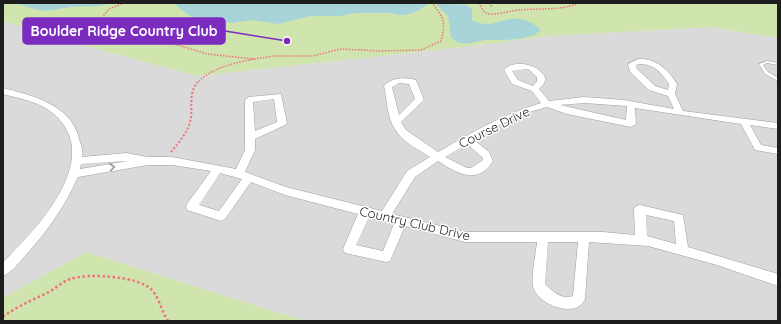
<svg xmlns="http://www.w3.org/2000/svg" width="781" height="324" viewBox="0 0 781 324" font-family="Quicksand,sans-serif">
<style>
.residential{fill:#dbdada}
.grass{fill:#d0e4ad}
.water{fill:#a7d4d8}
.lines{fill:none;stroke-linecap:round;stroke-linejoin:round}
.service-casing{stroke:#9e9e9e;stroke-width:1}
.minor-casing{stroke:#9e9e9e;stroke-width:1}
.path-far2{stroke:#ef7379;stroke-width:1.5;stroke-dasharray:1.5 1.5;stroke-linecap:butt}
.path-far1{stroke:#ef7379;stroke-width:2;stroke-dasharray:2 2;stroke-linecap:butt}
.path{stroke:#ef7379;stroke-width:2.5;stroke-dasharray:2.5 2.5;stroke-linecap:butt}
.service{fill:#fff;fill-rule:evenodd}
.minor{fill:#fff;fill-rule:evenodd}
.oneway{stroke:#999}
.labels{text-anchor:middle;dominant-baseline:central;stroke-width:3;stroke-linejoin:round;paint-order:stroke}
.street-label{font-size:13px;fill:#1d1d1d;stroke:#fff}
.leader{fill:none;stroke:#7b2cbf;stroke-width:1.5}
.callout-dot{fill:#7b2cbf;stroke:#fff;stroke-width:1.5}
.callout{fill:#7b2cbf;stroke:#7b2cbf;stroke-width:1.5}
.callout-label{font-size:14px;text-anchor:middle;font-weight:bold;fill:#fff}
</style>
<rect width="100%" height="100%" fill="#ede9e4"/>
<path class="residential" d="M3,21L79,44L197,76L464,47L548,36L712,27L778,38V321H305L86,252L3,298Z"/>
<path class="grass" d="M3,3H778V38L712,27L548,36L464,47L197,76L79,44L3,21Z
M86,252L305,321H3V298Z"/>
<path class="water" d="M12,3H112C97,8 86,6 71,7C60,8 52,12 40,10C30,9 24,4 12,3Z
M173,3H427V5L415,12L405,15H399L391,13H355L341,16H311L278,24L251,20L233,23L190,16Z
M435,3L467,5L472,9V20C496,34 510,5 539,28L540,31C528,41 500,40 485,40C477,41 470,45 461,43C457,43 454,40 451,37L448,16Z"/>
<g class="lines">
<g class="service-casing">
<path id="service" d="M767,61L778,63V65L767,63L763,65L768,72L778,78V81L765,74L759,64Z"/>
</g>
<g class="minor-casing">
<path id="minor" d="M638,59C656,58 668,69 677,84L675,94L683,111L778,123V129L750,125L761,145L778,148V154L755,150L741,124L635,108L636,124L631,127L567,114L547,107L526,113L491,129L474,140L489,152L493,161C478,186 456,173 438,161L415,177L392,214L465,232H603L635,235L634,209L636,206L640,205L683,215L688,247L778,274V286L717,265L648,246L589,242L585,299C576,320 536,304 533,286C531,277 536,252 537,242H465L405,226L390,261L386,262L345,253L343,249L358,214L285,195L251,182L225,219L221,221L187,210L186,207L187,204L211,171L172,165H148L78,177C64,208 46,233 24,257C18,264 11,273 3,276V262C36,230 103,160 56,116C42,102 21,99 3,94V88C34,96 73,105 80,142C82,147 83,152 82,157L126,153L148,157H172L236,169L245,150V100L249,97L281,94L287,123L285,125L255,139V150L245,172L286,187L382,211L407,171L430,157C419,150 401,141 395,129C387,117 387,100 384,86C392,77 405,77 416,80L424,100L401,122L406,130L438,152C471,133 504,114 541,103L532,91L512,84L504,70C513,60 533,63 542,73C544,75 546,78 545,81C544,84 541,87 539,89L549,101L584,97L624,100L674,109L668,96L649,90L630,72L628,64ZM639,64C653,63 662,73 669,84L668,90L655,86L637,69L636,65ZM528,69L537,77V81L533,86L518,80L512,71ZM399,83L409,84L415,99L399,115L392,87ZM274,99L277,122L255,131L253,102ZM584,103L627,106L626,120L560,105ZM467,144L482,157L483,160L471,168H467L445,157ZM128,161L80,169L81,164ZM220,173L242,179L219,211L199,205ZM646,215L674,221L676,244L647,236ZM369,217L394,224L383,251L356,245ZM548,242H578L573,296C562,300 553,292 545,284Z"/>
</g>
<path class="path-far2" d="M479,3L484,12C495,17 506,11 518,10C540,8 559,11 580,3
M489,3L492,7
M106,17L107,21L110,23L156,42L178,45L207,54L254,59C234,63 211,68 197,83
M96,23H109
M85,24L100,20L109,9L124,3
M254,59L274,56H313L340,49L381,51L421,50L441,41C446,22 444,18 432,3"/>
<path class="path-far1" d="M171,152C178,143 187,134 190,122C194,108 187,94 198,82"/>
<path class="path" d="M3,317C17,306 33,300 49,292C56,288 62,282 70,279C87,273 137,276 151,289C158,296 161,308 165,316L167,320L170,321"/>
<use href="#service" class="service"/>
<use href="#minor" class="minor"/>
</g>
<defs><path id="oneway-chevron" d="M-2-3.5L2.5 0L-2 3.5" fill="none" stroke-width="1.6" stroke-linecap="round" stroke-linejoin="round"/></defs>
<use class="oneway" href="#oneway-chevron" transform="translate(112 167) rotate(-8)"/>
<g class="labels">
<g class="street-label">
<text transform="translate(494 127) rotate(-26)">Course Drive</text>
<text transform="translate(415 223) rotate(13)">Country Club Drive</text>
</g>
</g>
<path class="leader" d="M287 41L225 31"/>
<circle class="callout-dot" cx="287" cy="41" r="4"/>
<rect class="callout" x="23" y="18" width="202" height="26" rx="4"/>
<g class="callout-label">
<text x="124" y="36">Boulder Ridge Country Club</text>
</g>
<rect width="781" height="324" fill="none" stroke="#1d1d1d" stroke-width="8"/>
</svg>
